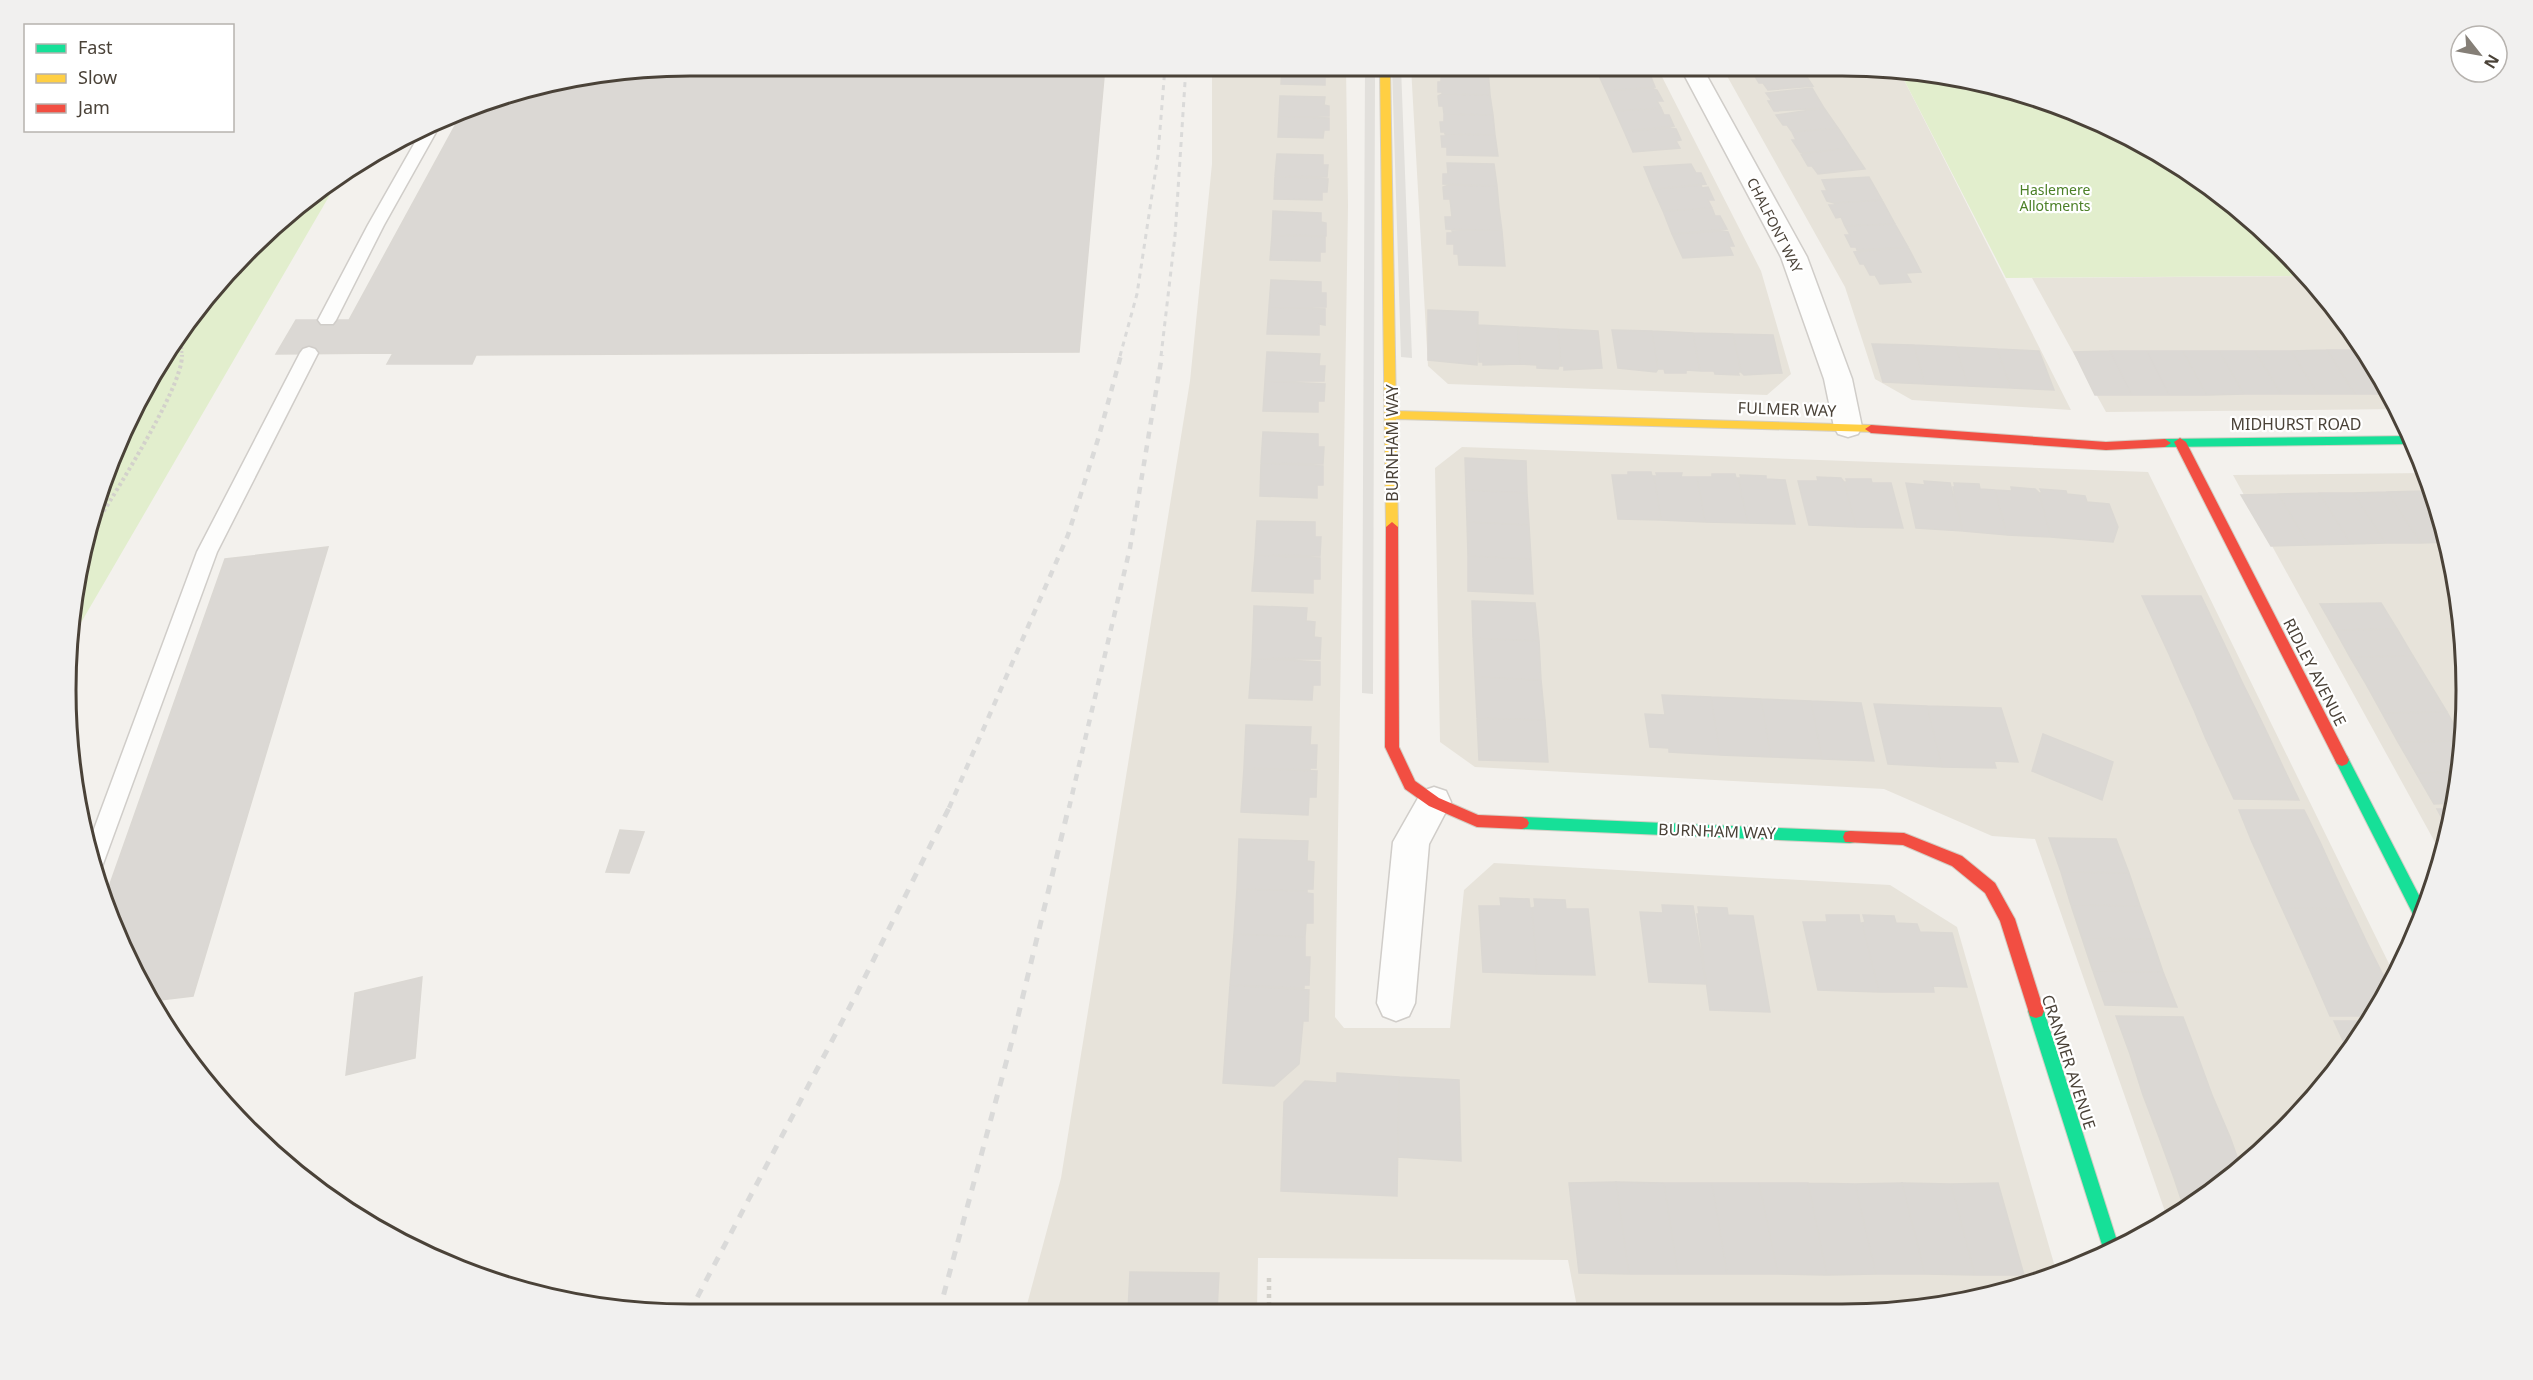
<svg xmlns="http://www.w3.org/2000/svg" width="2533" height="1380" viewBox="0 0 2533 1380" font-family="'Noto Sans',sans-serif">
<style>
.residential{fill:#e7e3da}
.green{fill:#e2eecd}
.parking{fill:#e2e0dc}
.building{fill:#dbd8d4;stroke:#dbd8d3;stroke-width:1.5}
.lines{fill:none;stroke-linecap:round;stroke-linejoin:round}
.lane-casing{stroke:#d0cdc9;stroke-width:3}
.street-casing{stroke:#d0cdc9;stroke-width:3}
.fast-casing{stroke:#d3cec4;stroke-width:2}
.slow-casing{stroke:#d3cec4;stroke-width:2}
.jam-casing{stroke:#d3cec4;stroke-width:2}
.path-far2{stroke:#d3d1cb;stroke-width:3;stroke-dasharray:2 2;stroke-linecap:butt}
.path-far1{stroke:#d3d1cb;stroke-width:4;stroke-dasharray:3 3;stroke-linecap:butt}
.path{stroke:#d3d1cb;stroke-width:4.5;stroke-dasharray:4 4;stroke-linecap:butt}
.lane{fill:#fdfdfc;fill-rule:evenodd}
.street{fill:#fdfdfc;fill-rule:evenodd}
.fast{fill:#16e098;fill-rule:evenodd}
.slow{fill:#ffcf43;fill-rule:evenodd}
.jam{fill:#f24e42;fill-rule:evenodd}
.rail-far2{stroke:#dadad9;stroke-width:3;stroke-dasharray:5 5;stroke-linecap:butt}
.rail-far1{stroke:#dadad9;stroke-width:4.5;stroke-dasharray:7 7;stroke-linecap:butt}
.rail{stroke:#dadad9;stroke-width:5;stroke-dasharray:9 9;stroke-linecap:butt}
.labels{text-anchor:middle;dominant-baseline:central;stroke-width:4.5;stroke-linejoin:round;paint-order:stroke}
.far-park-label{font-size:14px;fill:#4c8027;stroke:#fff}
.far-street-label{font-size:14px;fill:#4a4238;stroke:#fff}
.street-label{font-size:16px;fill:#4a4238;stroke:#fff}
.rim{fill:none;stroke:#4a4238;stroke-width:3}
</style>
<rect width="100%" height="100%" fill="#f3f1ed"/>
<path class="residential" d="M1212,67H1346L1348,206L1335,1017L1344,1028H1450L1464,890L1494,863L1890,885L1957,927L2057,1274L2044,1281L1924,1309L1577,1307L1568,1260L1258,1258L1257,1311L1025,1312L1061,1178L1190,381L1212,164Z
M1411,67H1657L1761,271L1791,374L1767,395L1448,384L1428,366Z
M1722,67H1883L1899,70L2071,410L1912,400L1875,379L1845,287Z
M2306,276L2338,310L2400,409L2106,412L2032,278Z
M1462,447L2148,472L2395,976L2384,1002L2312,1102L2189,1209L2168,1220L2035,839L1992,836L1884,789L1475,767L1440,742L1435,468Z
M2425,473L2446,528L2462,626H2457L2464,637L2466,649L2462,771L2442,855L2233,475Z"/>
<path class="green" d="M1899,70L2005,87L2155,149L2254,221L2306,276L2006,278Z
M342,174L68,645L87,529L114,451L171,344L221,278L310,195Z"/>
<path class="parking" d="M1365,67H1374L1375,78L1373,694L1362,693Z
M1392,67H1401L1412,358L1401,357Z"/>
<path class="building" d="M690,66H1105L1079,352L476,355L472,364H387L393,353L276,354L296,320H349L463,111L489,99L569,78Z
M1282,67H1330L1329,77H1325V85L1281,84Z
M1449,67L1488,68L1490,95L1442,94V92H1438V82H1441V75H1450Z
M1595,67L1642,69L1646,77H1651L1655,87L1606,91Z
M1750,67H1800L1756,71Z
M1800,67L1813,86L1768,90L1763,83H1759L1753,73Z
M1651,88L1657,90L1663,101H1657L1661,108L1615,111L1606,91Z
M1812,88L1824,108L1774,111L1768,101H1772L1766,93Z
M1442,94L1490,95L1493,115L1444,114L1443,106H1439L1438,96Z
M1280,96L1325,97L1324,105L1329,106V116H1279Z
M1661,108L1664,115H1669L1674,126L1624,131L1615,111Z
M1824,108L1838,128L1792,132L1787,125H1783L1776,115Z
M1444,114L1493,115L1495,135L1445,134V132H1441L1440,122H1444Z
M1279,116L1329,118V130H1324L1323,138L1278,137Z
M1670,128L1676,129L1681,140L1676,141L1680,148L1633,152L1624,131Z
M1838,128L1851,148L1804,153L1800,152L1792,140H1796L1792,132Z
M1445,134L1495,135L1498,156L1447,155V147H1442L1441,136H1446Z
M1851,148L1865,169L1818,174L1812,166H1808L1801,154Z
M1277,154L1323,155V165H1328L1327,177L1275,176Z
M1447,163L1494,164L1497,186L1443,184V174H1448Z
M1691,164L1696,173H1701L1706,184L1653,189L1644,167Z
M1275,176L1328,179L1327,192H1322V200L1274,199Z
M1869,177L1882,200L1834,203L1827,201L1822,191H1827L1822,180Z
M1449,185L1497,186L1499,208H1451L1450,199H1444L1443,187Z
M1701,185L1702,188L1708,187L1714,200H1708L1712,208L1663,211L1653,189Z
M1882,200L1895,224L1845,226L1841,217L1836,218L1829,205H1835L1834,203Z
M1451,208H1499L1502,231L1446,229L1445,217H1452Z
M1712,208L1715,216H1720L1727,229L1672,234L1663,211Z
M1273,211L1321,213V222L1326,223V236L1272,235Z
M1895,224L1908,247L1857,250L1856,247H1851L1845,235H1850L1845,226Z
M1452,231H1502L1505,266L1459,265L1458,254H1454V244H1447V233H1453Z
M1722,231L1728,232L1734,246H1729L1733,255L1683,258L1672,234Z
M1272,235L1325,237V252H1320V261L1270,260Z
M1908,247L1921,272L1906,273L1911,282L1880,284L1875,275H1870L1864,264H1860L1854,252Z
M1271,280L1321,282V293H1326V307H1269Z
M1269,307L1325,309V325L1319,324V335L1267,334Z
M1428,310L1478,312L1477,365L1428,360Z
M1478,325L1518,327L1520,364L1483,365V362H1479Z
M1518,327L1558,329L1561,366H1559L1558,369L1537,368V365L1520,364Z
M1558,329L1598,331L1602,368L1564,370V366H1561Z
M1612,330L1652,331L1658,369L1656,372L1618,368Z
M1652,331L1693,333L1700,371L1686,370V373H1665L1664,369H1658Z
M1693,333L1733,334L1741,372H1738L1739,375L1715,374L1714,371H1700Z
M1733,334L1773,335L1782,373L1744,375L1741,372Z
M1872,344L1914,345L1925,384L1883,382Z
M1914,345L1956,347L1968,386L1925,384Z
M1956,347L1997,349L2011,388L1968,386Z
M1997,349L2039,351L2054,390L2011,388Z
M2327,350L2355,394H2318L2291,351Z
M2327,350H2363L2390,394H2355Z
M2110,351L2132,395H2095L2074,352Z
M2110,351H2147L2169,395H2132Z
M2147,351H2183L2207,395H2169Z
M2183,351H2219L2244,394L2207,395Z
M2219,351H2255L2281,394H2244Z
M2255,351H2291L2318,394H2281Z
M1267,352L1320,354L1319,366H1325L1324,381H1265Z
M1265,381L1325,384L1324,401H1318V412L1263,411Z
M1263,432L1318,434V447H1324L1323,464L1261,463Z
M1465,458L1526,461L1527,493L1466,490Z
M1261,463L1323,466V485H1317V498L1260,496Z
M1628,472H1651L1652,476H1654L1661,520L1618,519L1612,475H1628Z
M1656,473H1682L1681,477H1697L1705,522L1661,520L1654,476H1657Z
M1712,474H1735L1736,478H1738L1748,523L1705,522L1697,477H1712Z
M1740,475L1766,476V479L1785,480L1795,524L1748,523L1738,478H1741Z
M1817,477L1841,478L1844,482L1856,527L1809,525L1798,481H1818Z
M1846,479H1871L1872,483H1891L1903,528L1856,527L1844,482H1847Z
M1924,481L1950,483L1963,531L1916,528L1906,483L1925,485Z
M1954,483L1979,484L1980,489L1995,490L2007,535L1963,531L1953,487H1955Z
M2011,487L2035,489L2039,493L2051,537L2007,535L1995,490L2012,491Z
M2040,489L2066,491L2067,494L2085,496L2087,502L2109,504L2118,527L2113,542L2051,537L2039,493H2042Z
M1466,490L1527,493L1529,525L1467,522Z
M2425,491L2440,512L2448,542L2421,543L2387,492Z
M2387,492L2421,543H2386L2353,493Z
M2319,493L2351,544L2309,545L2278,494Z
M2319,493H2353L2386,543L2351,544Z
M2278,494L2309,545L2271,546L2241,495Z
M1257,521L1315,522V537H1321L1320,556L1255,555Z
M1467,522L1529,525L1531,559L1468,556Z
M328,547L193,996L152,1001L114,929L104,901L225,559Z
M1255,555L1320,558V579H1313V593L1252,591Z
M1468,556L1531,559L1533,594L1468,591Z
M2142,596H2201L2229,654H2169Z
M1472,601L1535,603L1539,641L1473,638Z
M2381,603L2397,629L2335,630L2320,604Z
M1254,606L1307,608L1306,621L1315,622L1314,637L1321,638L1320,659L1252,658Z
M2397,629L2413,656L2350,657L2335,630Z
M1473,638L1539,641L1541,680L1475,677Z
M2169,654H2229L2242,682H2181Z
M2413,656L2430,684H2366L2350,657Z
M1252,658L1320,662V685H1313L1312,700L1249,698Z
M1475,677L1541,680L1545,720L1477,718Z
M2181,682H2242L2256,710H2194Z
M2366,684H2430L2447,712L2382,713Z
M1662,695L1711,697L1720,755L1669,752V748L1650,747L1645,714L1665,715Z
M1711,697L1761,699L1771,757L1720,755Z
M1761,699L1811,701L1822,759L1771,757Z
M1811,701L1861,703L1874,761L1822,759Z
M1874,704L1927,706L1942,767L1888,764Z
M1927,706L2001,708L2018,762L1994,761L1996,768L1942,767Z
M2194,710H2256L2270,739H2206Z
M2447,712L2463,741L2398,742L2382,713Z
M1477,718L1545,720L1548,762L1479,760Z
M1246,725L1311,727L1310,745H1317L1316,768H1310V770L1244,768Z
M2043,734L2113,762L2102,800L2032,771Z
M2206,739H2270L2284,769H2220Z
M2463,741L2462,772L2416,773L2398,742Z
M1244,768L1317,771L1316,797H1309L1308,815L1241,812Z
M2220,769H2284L2299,800L2234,799Z
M2462,772L2454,803L2434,804L2416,773Z
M2437,809H2453L2448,829Z
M2239,810H2304L2320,842H2252Z
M620,830L644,832L629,873L606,872Z
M2049,838L2116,839L2129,873L2061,872Z
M1239,839L1308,841L1307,861L1314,862L1313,889H1307V891L1237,889Z
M2252,842H2320L2335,875H2267Z
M2061,872L2129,873L2140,906L2071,905Z
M2267,875H2335L2351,909L2282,908Z
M1237,889L1307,891V893L1313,894V923H1306L1305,937L1234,934Z
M1500,898L1529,899L1530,908H1532L1537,974L1483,972L1479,906H1501Z
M1534,899L1565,900L1566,909H1588L1595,975L1537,974L1532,908L1535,907Z
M1662,905L1693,906L1706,984L1649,982L1640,912L1663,913Z
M2071,905L2140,906L2152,939L2082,938Z
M1698,907L1727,908L1728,915L1753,916L1770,1012L1710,1010L1697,914H1699Z
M2282,908L2351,909L2367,943H2298Z
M1826,915H1859L1860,923H1862L1879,992L1818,990L1803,922H1827Z
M1863,915L1894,916L1896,923L1917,924L1920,932L1952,933L1967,987L1933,986L1934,992H1879L1862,923L1865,922Z
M1234,934L1305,937V957H1310L1309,985H1304V988L1230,985Z
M2082,938L2152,939L2163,972L2093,971Z
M2298,943H2367L2385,979H2314Z
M2093,971L2163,972L2177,1007L2105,1005Z
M422,977L415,1058L346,1075L355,993Z
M2314,979H2385L2389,989L2373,1016H2330Z
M1230,985L1309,990L1308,1021H1303L1299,1064L1274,1086L1223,1083Z
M2116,1016L2183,1017L2197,1054H2130Z
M2334,1021H2369L2348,1051Z
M2130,1054H2197L2212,1095H2143Z
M1337,1073L1399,1077L1397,1196L1281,1191L1284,1102L1305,1081L1337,1083Z
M1399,1077L1459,1080L1461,1161L1398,1157Z
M2143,1095H2212L2230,1137H2159Z
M2159,1137H2230L2240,1165L2224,1178H2174Z
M2174,1178H2224L2185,1211Z
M1616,1182L1629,1274L1579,1273L1569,1183Z
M1616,1182L1664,1183L1678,1274H1629Z
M1664,1183H1712L1727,1274H1678Z
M1712,1183H1759L1778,1274H1727Z
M1759,1183H1808L1827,1275L1778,1274Z
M1808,1183L1855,1184L1876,1274L1827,1275Z
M1902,1183L1925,1274H1876L1855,1184Z
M1902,1183L1951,1184L1975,1275L1925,1274Z
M1998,1183L2024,1275H1975L1951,1184Z
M1130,1272L1219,1273L1217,1311H1128Z"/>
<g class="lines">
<g class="lane-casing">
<path id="lane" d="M438,122L440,125L384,225L336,320L333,324H321L318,320L368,225L422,130Z
M309,347L315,349L318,353L217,552L103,864L100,871L95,873L87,848L197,552L300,353L303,349Z"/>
</g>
<g class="street-casing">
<path id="street" d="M1680,67H1702L1807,257L1852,379L1862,427L1858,434L1848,437L1838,434L1834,427L1824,379L1781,257Z
M1434,787L1446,791L1451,802L1429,844L1415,1003L1409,1016L1396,1021L1383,1016L1377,1003L1393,842L1422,791Z"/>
</g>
<g class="fast-casing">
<path id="fast" d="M2411,436L2414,444H2412L2165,447L2159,443L2165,439Z
M2342,754L2347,756L2426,909L2419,923L2417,922L2335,760L2337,756Z
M1522,817L1850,831L1855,832L1857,837L1855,842L1850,843L1522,829L1517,827L1515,823L1517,819Z
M2036,1004L2042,1006L2044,1011L2118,1244L2104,1251L2028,1011L2030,1006Z"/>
</g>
<g class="slow-casing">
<path id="slow" d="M1380,67H1390L1396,411L1871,425L1875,426L1877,429L1875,432L1396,419L1398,527L1392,532L1388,530L1386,527Z"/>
</g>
<g class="jam-casing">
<path id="jam" d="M1871,425L2106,442L2165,439L2171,443L2165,447L2106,450L1871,433L1865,429Z
M2180,438L2186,442L2347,756L2349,760L2347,764L2342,766L2337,764L2174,442Z
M1392,522L1398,527L1399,747L1415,781L1439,798L1478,815L1522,817L1527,819L1529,823L1527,827L1522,829L1477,827L1429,806L1405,789L1385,747L1386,527Z
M1850,831L1904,833L1962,856L1995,883L2015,919L2044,1011L2042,1016L2036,1018L2030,1016L2000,921L1985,893L1952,866L1903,845L1845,842L1843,837L1845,832Z"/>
</g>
<path class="path-far2" d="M202,303L242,271L249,253
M181,331L182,356"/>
<path class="path-far1" d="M85,542C106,506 183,389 182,355"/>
<path class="path" d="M1269,1278V1311"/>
<use href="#lane" class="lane"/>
<use href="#street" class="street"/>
<use href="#fast" class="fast"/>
<use href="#slow" class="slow"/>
<use href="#jam" class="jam"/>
<path class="rail-far2" d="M1120,356L1137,294L1158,155L1165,67
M1161,356L1175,236L1186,67"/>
<path class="rail-far1" d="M949,808L1068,535L1099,436L1121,355
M1069,808L1130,548L1162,355"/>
<path class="rail" d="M939,1312L1013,1037L1069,806
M689,1313L856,995L950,806"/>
</g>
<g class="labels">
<g class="far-park-label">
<text x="2055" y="189">Haslemere<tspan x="2055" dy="16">Allotments</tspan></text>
</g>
<g class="far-street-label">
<text transform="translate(1775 225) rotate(63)">CHALFONT WAY</text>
</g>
<g class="street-label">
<text transform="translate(1787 409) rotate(2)">FULMER WAY</text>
<text x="2296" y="424">MIDHURST ROAD</text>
<text transform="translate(1392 443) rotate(-90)">BURNHAM WAY</text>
<text transform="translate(2315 672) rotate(63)">RIDLEY AVENUE</text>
<text transform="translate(1717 831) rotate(2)">BURNHAM WAY</text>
<text transform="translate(2069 1062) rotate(72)">CRANMER AVENUE</text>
</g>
</g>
<path d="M0 0H2533V1380H0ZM690 76H1842A614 614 0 0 1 2456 690V690A614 614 0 0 1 1842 1304H690A614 614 0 0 1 76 690V690A614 614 0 0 1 690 76Z" fill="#f1f0ef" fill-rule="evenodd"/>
<path class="rim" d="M690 76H1842A614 614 0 0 1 2456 690V690A614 614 0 0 1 1842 1304H690A614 614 0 0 1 76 690V690A614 614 0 0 1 690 76Z"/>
<rect x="24" y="24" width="210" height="108" fill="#ffffff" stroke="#b7b3af" stroke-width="1.5"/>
<rect x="36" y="44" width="30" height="9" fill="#16e098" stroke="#b7b3af" stroke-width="1.5"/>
<text x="78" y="54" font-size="18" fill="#4a4238">Fast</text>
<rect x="36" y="74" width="30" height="9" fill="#ffcf43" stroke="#b7b3af" stroke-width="1.5"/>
<text x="78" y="84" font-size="18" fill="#4a4238">Slow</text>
<rect x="36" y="104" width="30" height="9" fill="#f24e42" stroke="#b7b3af" stroke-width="1.5"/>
<text x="78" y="114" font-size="18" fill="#4a4238">Jam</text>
<g transform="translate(2479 54) rotate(121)"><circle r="28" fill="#ffffff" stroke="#b7b3af" stroke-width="1.5"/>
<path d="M0-4.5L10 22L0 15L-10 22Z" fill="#857f77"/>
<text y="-9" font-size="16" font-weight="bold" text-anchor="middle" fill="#4a4238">N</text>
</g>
</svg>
